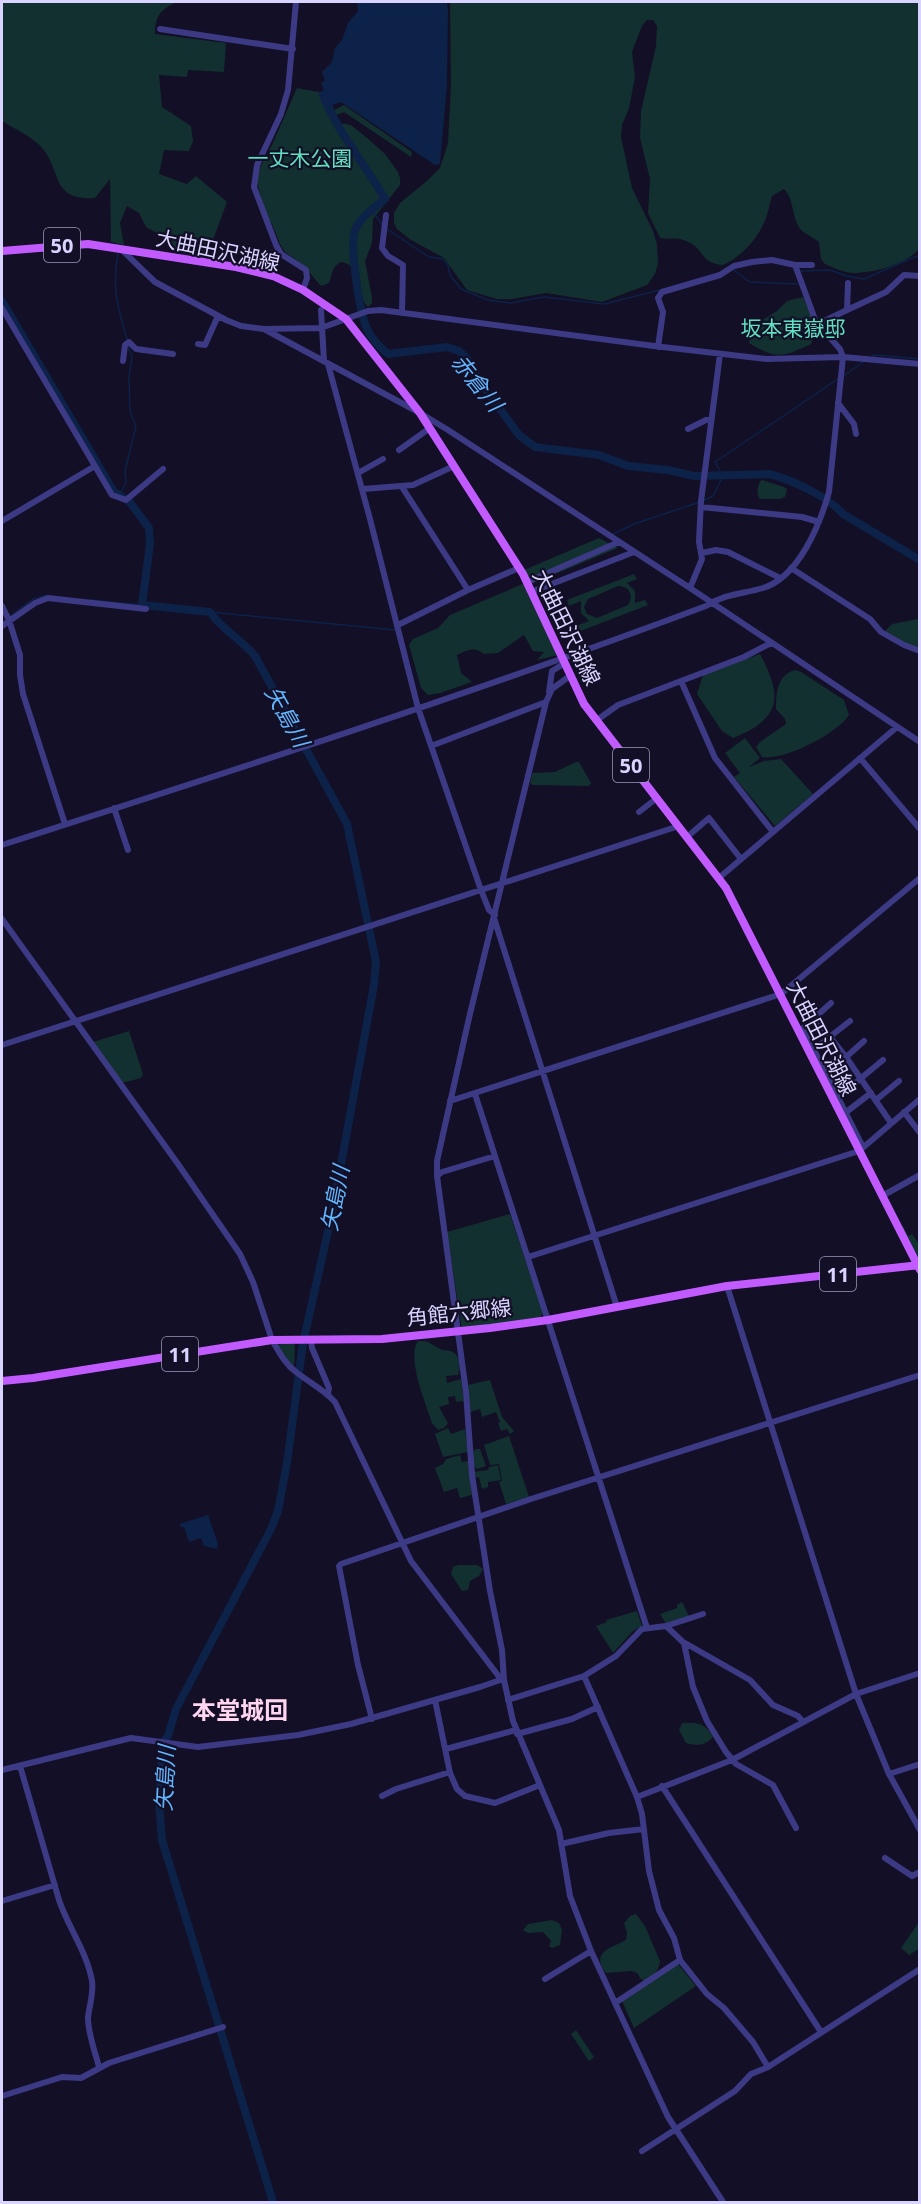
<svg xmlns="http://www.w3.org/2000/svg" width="921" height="2204" viewBox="0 0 921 2204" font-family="'Noto Sans','Noto Sans JP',sans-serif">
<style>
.green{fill:#12302f;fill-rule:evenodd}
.water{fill:#0c2248}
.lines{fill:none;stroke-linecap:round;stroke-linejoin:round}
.stream{stroke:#0c2248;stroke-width:1.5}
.river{stroke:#0c2248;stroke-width:8}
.minor{stroke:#3d3a85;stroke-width:6}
.major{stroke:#c25bff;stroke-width:8}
.labels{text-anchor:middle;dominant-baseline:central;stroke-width:4.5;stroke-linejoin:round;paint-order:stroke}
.shield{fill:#130f26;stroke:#9e99be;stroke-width:1.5}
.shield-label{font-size:20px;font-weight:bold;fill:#d9d4ff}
.park-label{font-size:21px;fill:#5fe0c0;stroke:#130f26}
.street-label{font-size:21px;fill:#d9d4ff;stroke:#130f26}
.water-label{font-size:22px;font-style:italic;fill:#62b6ff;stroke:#130f26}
.quarter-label{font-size:24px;font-weight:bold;fill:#ffd6f0;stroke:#130f26}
</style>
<rect width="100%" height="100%" fill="#130f26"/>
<path class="green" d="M2,2H177C161,9 155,16 155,34L226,43L224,72L188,70L187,77L159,75L162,107L191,126L193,141L189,151L164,150L159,174L187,184L196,176L227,202L206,259L178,252L155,232L146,227L139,213L127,206L120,223L124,245L111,242L110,179L95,198C47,201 64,166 37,143C27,134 13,128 2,121Z
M450,2H919V249C905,265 874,273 852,273C843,272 834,268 825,264L821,259L819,242C814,238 807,235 802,231C791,219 795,200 784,189L772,196C770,202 769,209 767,215C760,236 743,256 723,265C699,263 705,249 688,242C676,236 671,240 660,238L648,213L650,179L640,138L641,111L656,46L657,26L653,20H647L642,26L632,52L635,77L629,108L622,125L621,137L632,188L653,231L657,244L658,263L655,274L647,285L602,302L546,293L512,299H497L467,290L444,258L411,240L397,229L394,223V213L400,203L428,180L440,168L448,143L451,85Z
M297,88L329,94L334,110L344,105L412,152L411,157L344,112L336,115L340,123L351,125L366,137L385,154L398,172L400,178V185L373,219L372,243L365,261L372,298V303L368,307C354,295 369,267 341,262C331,268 333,273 329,283L321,286L303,265L285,252L280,244L272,224L268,220L257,183L259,169L272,145Z
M803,297L817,326L811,344C783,357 777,360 749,343L754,325L777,311L787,301Z
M762,480L784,487L787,489L785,497L780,499H760C756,495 757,483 762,480Z
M599,538L618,548L531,584L524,570Z
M634,574L637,579L627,583L635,591V603L645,600L648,605L578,632L576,626L589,621L581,613V601L569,606L567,600ZM618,586C630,586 634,596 628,605L597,618L587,614L584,607L588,599Z
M525,583L558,655L537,660L544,652L533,651L524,635L498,653L484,654C474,646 467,650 457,655L461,673L472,682L440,693L428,695L421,688L409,645L413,639L438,628L450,615Z
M918,619L919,644L918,647L905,644L884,632L892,624Z
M760,654C784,698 780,719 733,738L722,731L697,694L703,675Z
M795,670L801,672L844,700L849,715C837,734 784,761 762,757L756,747L760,742L786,724L785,719L776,709C776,693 777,675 795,670Z
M745,738L760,758L749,767L764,761L781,759L813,794L775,826L734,777L740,773L725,753Z
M576,762H579L591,783L589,786L533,785L530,783L532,773L555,772Z
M129,1031L143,1074L141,1078L122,1083L93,1042Z
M510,1214L543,1313L539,1319L462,1330L447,1232Z
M903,1226L908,1236L912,1234L919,1244V1257L914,1254L901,1227Z
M418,1341C428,1340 432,1345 440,1349C447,1352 443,1349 450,1351C460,1353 461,1367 458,1375L446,1376L447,1383L461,1379L464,1401L456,1402L455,1396L448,1397L449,1404L439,1407L448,1423L444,1428L438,1430L432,1423C426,1404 406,1357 418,1341Z
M281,1343L295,1344L294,1368L286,1360L278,1346Z
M490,1380L502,1417L514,1431L510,1434L507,1429L501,1431L498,1423L500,1422L496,1412L482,1417L480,1409L470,1412L468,1385Z
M448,1428L451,1434L465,1429L468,1452L443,1457L435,1434Z
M509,1436L529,1497L506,1504L499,1482L502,1481L499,1464L490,1465L484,1445Z
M476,1449H480L486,1466L477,1469L474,1467L471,1453Z
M460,1455L462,1462L469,1461L472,1495L460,1498L457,1488L444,1492L435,1468L443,1464L446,1459Z
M498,1465L501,1480L488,1482V1487L482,1489L479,1477L474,1478L473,1472L488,1470L489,1467Z
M458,1565H477L483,1569L479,1576L470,1581L468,1590L462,1591L451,1574L453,1567Z
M682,1602L689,1616L666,1624L660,1614L677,1608V1605Z
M637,1611L642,1626L633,1631L613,1653L596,1626L607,1622L606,1620Z
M682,1723C697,1722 706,1723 713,1737C705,1746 697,1746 686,1743L679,1730Z
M636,1914L645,1926L660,1961C659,1971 653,1976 645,1981L641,1979L637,1973L632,1971L606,1973C590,1952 611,1948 626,1940L627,1933L624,1923L630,1916Z
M552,1920L559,1923L562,1930L560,1945L552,1948L549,1946L551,1941L543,1932L528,1933L523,1930L528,1924Z
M919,1922V1949L909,1955L901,1948Z
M678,1964L696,1986L634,2028L622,2001Z
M576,2030L594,2057L589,2061L571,2034Z"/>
<path class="water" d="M357,2H447L448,10L447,85L440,164L435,165L341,102L330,106L321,83L325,81L322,72L332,62L335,48L342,40L348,23L358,11Z
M208,1515L218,1544L217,1549L204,1546L201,1538L189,1542L184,1527H181L179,1524Z"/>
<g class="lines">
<path class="stream" d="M375,207L374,213L382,225
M387,229L429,257L443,259L448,265L450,275L461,289L488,300L510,303L544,297L604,304L660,290
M118,253C112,289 117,305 127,339
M734,270L750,282L798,284
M801,271L830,270L847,276L864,279L914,257H920
M872,356L875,355L920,359
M845,375L863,362
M120,494L126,483L125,471L136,426L130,411L129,377L132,356L128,347
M704,500L713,496L723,476L715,462L838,379
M613,534L634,524L700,502
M90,600L142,605
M210,612L395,630
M10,616L33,599L47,595"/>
<path class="river" d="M333,91L323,95C338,133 365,164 385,199C375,207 362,216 356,228C348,242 360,314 367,329C372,340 380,347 388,354L447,347L459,351L467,358L478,379L519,435L535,447L599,455L628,466L668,470L694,476L769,474C790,479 829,497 843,514L920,560
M2,301L114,492L129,501L149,528L150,544L142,605L210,612C222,630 242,640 255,656L347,824L376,962L374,985L332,1213L303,1343L287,1463L278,1511L271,1529L176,1709L168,1736L163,1742L159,1803L162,1840L273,2202"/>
<path class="minor" d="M296,2L288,90L281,114L257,165L254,187L276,245L281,254L306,270L307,278L303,290
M160,29L293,49
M386,215L382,248L388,256L403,265L402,313
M122,250L155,282L226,320L241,326L264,329L420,413L448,430L690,588L920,742
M795,265H812
M2,308L112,495L126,500L163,469
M321,310L324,361
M847,310L886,292L904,275L920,276
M818,324L847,310L848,283
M264,329L321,328L368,311L381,310L654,346L767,359L843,357L920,364
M198,344L205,345L218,316
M123,361L125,345L129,342L136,349L173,354
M328,364L370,519L418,708L481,890L489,910L495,915
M838,403L854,424L856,434
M688,429L706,420H711
M399,450L430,428
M358,473L383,459
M402,487L468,590
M363,489L413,485L454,466
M701,507L802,517L819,522
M2,521L95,466
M702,553L716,550L728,552L780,578
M791,568L870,619L881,632L904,645L920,651
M527,582L619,542
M690,588L702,559L699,542L701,501L720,354
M531,592L634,552
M2,606L9,620L20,655V675L23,694L65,824
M398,625L468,590L519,568
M2,626L35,603L48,598L146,609
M571,675L552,689L546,702L469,1018L437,1161V1176L466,1392L472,1475L490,1591L502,1650L504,1680L513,1721L559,1830L570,1896L591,1951L668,2117L723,2202
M681,681L715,758L773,832
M549,692L552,671L565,663
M597,720L618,705L744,657L771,643
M431,746L546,702
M860,758L920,829
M114,808L128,850
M639,812L657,798
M687,837L709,818L741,859
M2,845C238,769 474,693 706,606C724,594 743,594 763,588C799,577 820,524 829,492L843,357L840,349L816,322L795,265L772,260L752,262L734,266L720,275L662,292L658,298L663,312L658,347
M720,877L897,727
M494,918L617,1307
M2,919L178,1164L240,1254L253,1282L272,1340C279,1352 285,1364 296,1372C310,1383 323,1389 335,1402L411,1561L500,1678
M815,1018L846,1057L891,1123
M803,1028L863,1147
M800,1031L831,1003
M2,1045L679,826
M813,1050L850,1021
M826,1075L864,1041
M475,1094L647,1628
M837,1098L883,1060
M876,1100L899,1081
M450,1101L781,994L920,878
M904,1112L920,1133
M845,1113L871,1093
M437,1176L442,1172L495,1156
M882,1196L920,1175
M528,1257L859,1151L920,1099
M727,1286L856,1694L889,1774L920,1830
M311,1339L312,1348L329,1388L328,1394
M666,1626L684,1643L693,1687L707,1721L726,1752L736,1764L773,1785L796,1828
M685,1643L750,1680L773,1705L798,1716L803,1722
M584,1676L637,1797L642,1814L649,1871L659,1910L674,1938L680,1960L707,1994L724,2008L753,2042L768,2067
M435,1700L450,1773L457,1789L465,1796L495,1803L540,1785
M508,1700L584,1676L616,1656L642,1629L666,1626L703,1614
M372,1719L358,1665L339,1566L341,1564L531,1499L920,1375
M517,1734L572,1719L598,1707
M446,1749L516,1730
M20,1766L59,1900C68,1927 87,1952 92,1981C94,1993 89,2006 88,2018C88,2033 95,2052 99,2067
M2,1770L131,1738L198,1747L298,1735L351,1724L480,1687L503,1679
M889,1774L920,1764
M662,1786L821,2032
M382,1796L396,1789L450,1772
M637,1797L732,1760L856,1694L920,1673
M561,1844L609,1833L644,1829
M885,1858L912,1876L920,1872
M2,1901L55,1885
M545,1979L591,1951
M615,2003L680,1960
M2,2096L62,2077L81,2078L109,2063L223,2027
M642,2151L735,2091L751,2074L768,2067L920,1969"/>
<path class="major" d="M2,251L88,244L236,267L273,276L303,290L346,319L420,413L523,574L584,704L726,888L920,1270
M2,1381L33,1378L272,1340L382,1339L490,1328L548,1320L727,1286L920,1265"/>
</g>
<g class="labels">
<g class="shield">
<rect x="44" y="228" width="36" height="34" rx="4.5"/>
<rect x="613" y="748" width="36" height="34" rx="4.5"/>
<rect x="820" y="1257" width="36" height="34" rx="4.5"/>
<rect x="162" y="1337" width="36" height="34" rx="4.5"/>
</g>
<g class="shield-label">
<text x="62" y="245">50</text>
<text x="631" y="765">50</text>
<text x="838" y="1274">11</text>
<text x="180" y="1354">11</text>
</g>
<g class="park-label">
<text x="300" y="158">一丈木公園</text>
<text x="793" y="328">坂本東嶽邸</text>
</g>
<g class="street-label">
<text transform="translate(218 250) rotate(12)">大曲田沢湖線</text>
<text transform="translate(567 627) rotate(64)">大曲田沢湖線</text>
<text transform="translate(822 1038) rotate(63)">大曲田沢湖線</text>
<text transform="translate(459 1312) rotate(-6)">角館六郷線</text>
</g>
<g class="water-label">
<text transform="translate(478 382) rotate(51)">赤倉川</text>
<text transform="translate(288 716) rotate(61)">矢島川</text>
<text transform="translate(334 1198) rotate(-79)">矢島川</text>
<text transform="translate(164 1778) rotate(-87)">矢島川</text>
</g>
<g class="quarter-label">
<text x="240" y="1709">本堂城回</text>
</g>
</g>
<rect width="921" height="2204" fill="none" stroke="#d9d4ff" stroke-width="6"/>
</svg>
